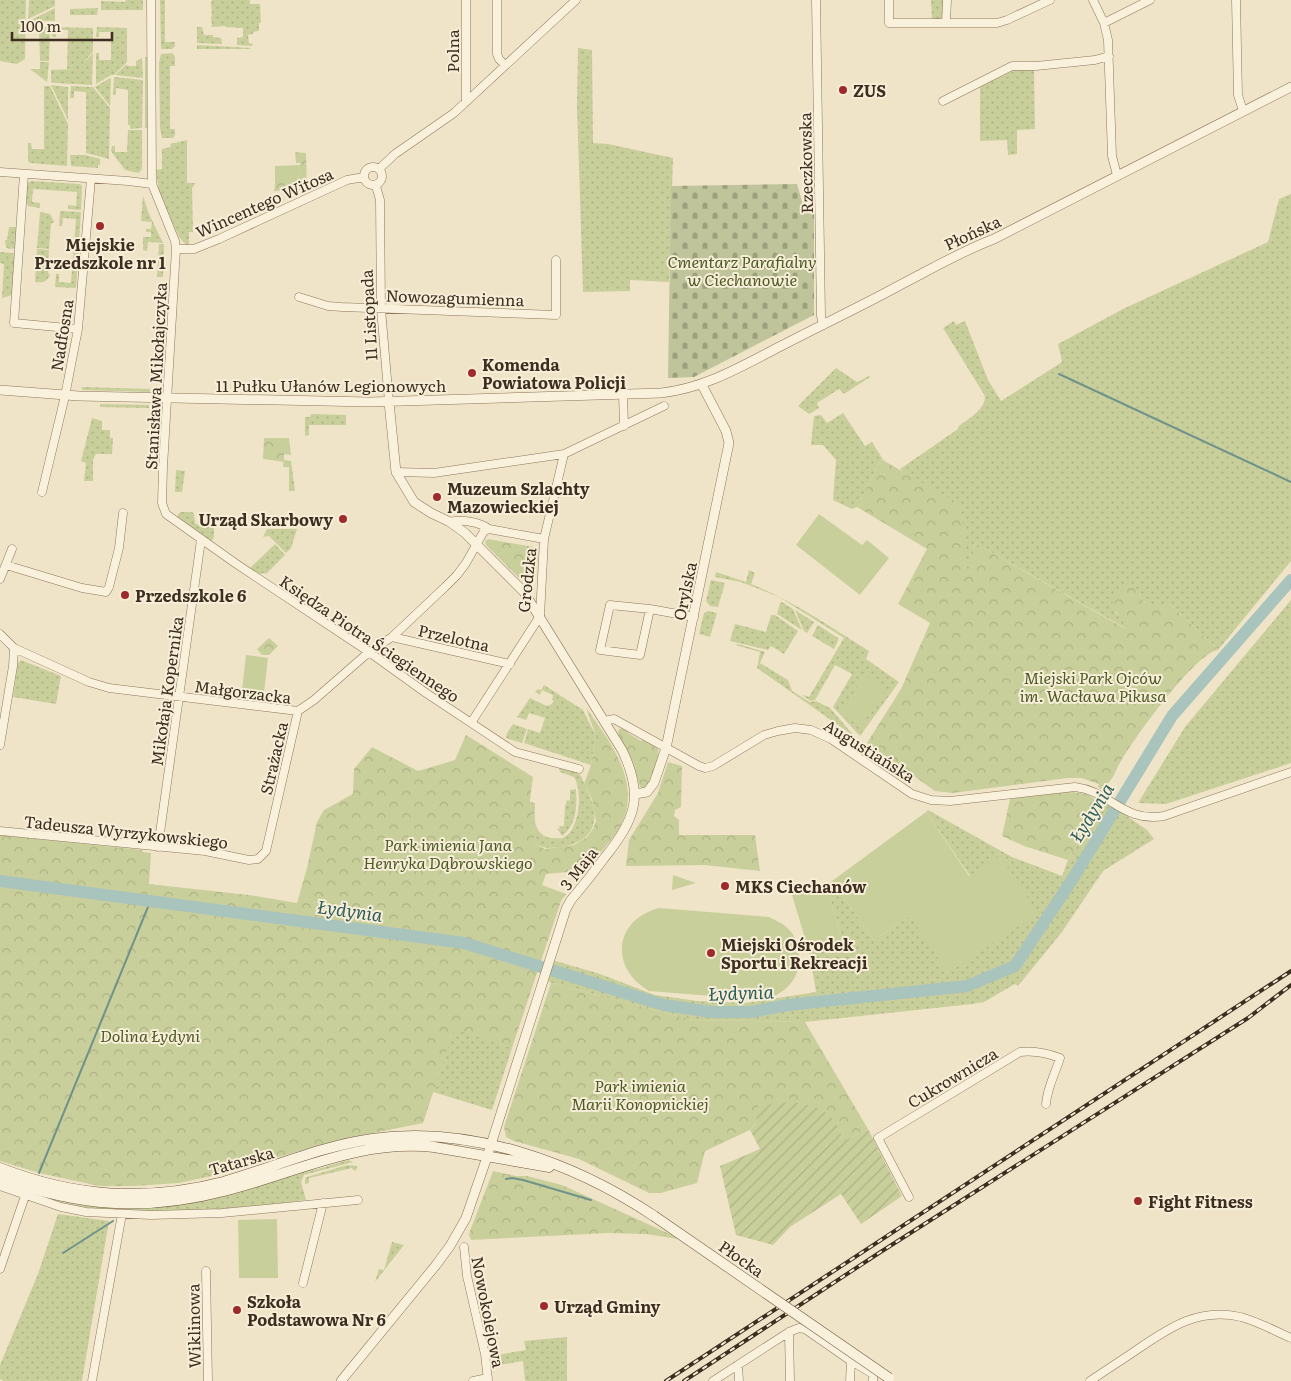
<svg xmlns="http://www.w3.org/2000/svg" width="1291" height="1381" viewBox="0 0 1291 1381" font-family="Literata,serif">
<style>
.grass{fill:url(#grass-dots)}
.forest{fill:url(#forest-crowns)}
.cemetery{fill:url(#cemetery-stones)}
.garden{fill:url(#garden-furrows)}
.pitch{fill:#c9cf9b}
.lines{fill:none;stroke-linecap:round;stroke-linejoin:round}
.stream{stroke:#6f938a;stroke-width:2}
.river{stroke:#a9c4bc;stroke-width:12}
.minor-casing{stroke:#8d765c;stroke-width:9}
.tertiary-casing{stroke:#8d765c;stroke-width:10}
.secondary-casing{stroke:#6f573f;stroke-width:11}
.minor{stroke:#faf1dc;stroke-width:8}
.tertiary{stroke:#faf1dc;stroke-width:9}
.secondary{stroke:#faf1dc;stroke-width:10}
.rail-casing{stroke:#3d2e20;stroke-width:4}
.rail{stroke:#f7eed8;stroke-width:2;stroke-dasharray:5.5;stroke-linecap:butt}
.secondary-bridge-casing{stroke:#6f573f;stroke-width:11;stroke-linecap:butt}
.secondary-bridge{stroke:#faf1dc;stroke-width:10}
.poi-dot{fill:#9e2a2b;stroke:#f7eed8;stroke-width:2}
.labels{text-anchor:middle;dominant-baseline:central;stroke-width:4;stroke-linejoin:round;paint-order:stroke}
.street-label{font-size:16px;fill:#3d2e20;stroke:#f7eed8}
.poi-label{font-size:16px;font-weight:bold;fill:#3d2e20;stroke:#f7eed8;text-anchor:start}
.park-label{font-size:16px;font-style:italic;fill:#4d5a26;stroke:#f7eed8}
.water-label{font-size:18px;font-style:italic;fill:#2f5d5a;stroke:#f7eed8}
</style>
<defs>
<pattern id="grass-dots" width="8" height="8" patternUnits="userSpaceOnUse" patternTransform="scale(1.25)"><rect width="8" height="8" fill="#c9cf9b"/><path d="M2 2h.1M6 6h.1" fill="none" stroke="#aeb285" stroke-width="1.8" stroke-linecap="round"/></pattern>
<pattern id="forest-crowns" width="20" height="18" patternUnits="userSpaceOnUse" patternTransform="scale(1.25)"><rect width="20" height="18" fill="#c9cf9b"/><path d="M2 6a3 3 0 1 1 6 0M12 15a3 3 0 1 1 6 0" fill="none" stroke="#aeb285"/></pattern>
<pattern id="cemetery-stones" width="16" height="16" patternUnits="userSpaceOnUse" patternTransform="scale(1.25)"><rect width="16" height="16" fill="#bfc49a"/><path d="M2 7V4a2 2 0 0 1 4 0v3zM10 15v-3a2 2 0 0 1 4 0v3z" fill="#9ca07d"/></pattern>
<pattern id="garden-furrows" width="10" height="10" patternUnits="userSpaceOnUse" patternTransform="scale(1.25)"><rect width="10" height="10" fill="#c9cf9b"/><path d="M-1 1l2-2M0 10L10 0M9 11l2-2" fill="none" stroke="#aeb285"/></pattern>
</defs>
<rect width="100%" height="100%" fill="#f0e4c8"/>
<path class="grass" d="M0,0H26L25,59L17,64L0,61Z
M29,0H55V6L28,19Z
M126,0H143V10H101V1L125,2Z
M160,0H165V42H175V46L172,49H161Z
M212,0H250V4H260L261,23H259V31L253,32V34L248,35L249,43L253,44L252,46L237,45V38L243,37V28L226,27V26L211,27L212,25L211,17L212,16L211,3Z
M931,0H944L943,17L939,20H932Z
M55,8V21H29Z
M98,8L97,15H70V9Z
M50,25L49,61H40L39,33L44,26Z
M52,27L93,28V51L81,66L93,53L92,85L55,83L51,82V70L76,69H67L68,30H56V37H52Z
M97,27L127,28V62L114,75H111L96,84V53H99V60H111V32H99V37H96Z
M197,27H202L204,35H213V37L221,38L222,44L197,43Z
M197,45L251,48L249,49H197Z
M578,48L592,50L593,143L608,144L673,158L669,282L630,280V291L583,292L577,106Z
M172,53L175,56V66H170V129H175V135L173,138H162L160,128L159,63L161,54Z
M145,57H147V128H145Z
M142,58L143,78L115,75L127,64V66H136V61Z
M40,62H49L47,82L30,69H40Z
M1034,69L1035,129L1017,130V154L1008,155L1007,140L980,141V87L1015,70Z
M114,77L143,80L142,128L130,129V125H128V90L116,88V95H113Z
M110,78L111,79L110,106L95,87Z
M51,85L68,87V121V120Z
M44,86H50L68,124L67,166L30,163L28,161V143H31L32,149H44Z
M71,86L93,87L110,108L109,159L86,153V92L74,91V98H70Z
M128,130H142V169L139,173L125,170L111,151L112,146H115V152H127Z
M187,140V183H196L192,188L193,232H189V244L187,246L179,237L159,192L156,170L162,169V149L171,147L170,144Z
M70,155H85L100,159V165H98V168L71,166Z
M31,181L80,184L82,186L81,210L68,209V205L76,206L77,192L33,189L32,202L40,203V208L28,206L26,201L27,183Z
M1291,194V561L1218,650L1171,605H1151L1143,601L1138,591L1115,612L1124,620L1125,628L975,543L970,575L964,562V530L900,469L958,429L959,426C969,418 985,410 985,396L943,328L954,321L956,325L965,321L988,380L1001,401L1062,362L1058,344L1123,309L1268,242L1279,199Z
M143,196L149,214L163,243L148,242L147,251L143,250V237H151V232H146V229H151L152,222L141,221Z
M60,211L81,212L76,288L55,287L56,274H59V282L71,283L76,219L63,218L62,226H59Z
M40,212L50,214L54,222L51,224L49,249L37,248Z
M9,227H19L15,248L9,249L6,247L5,240H7Z
M159,244H164L163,277H157Z
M37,249L49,250L48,273L50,275C47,282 42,283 35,282Z
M0,252L13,253L16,255L15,294L2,298L4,264L0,263Z
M836,368L857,382L869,376L870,377L844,394L839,389L817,403L819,408L809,414L798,406Z
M82,387L150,389V392L82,390Z
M100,404L149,405V408L100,407Z
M843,413L865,446L872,442L884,461L881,459L857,507L852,509L833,500L836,460L823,445H811L814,416L821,415L827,423Z
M311,414L346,415V425H309V435L305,436V417H310Z
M92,418L102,421V430H110V438H113L112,454H96L93,460V481H84L86,463L81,461Z
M284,460L291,461L295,491H289V467H283Z
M176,470L185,471L182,492H175Z
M181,512H192L194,514L195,523L200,526L208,524L214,527V537L212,541L178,518V514Z
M267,529H297L291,548L286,553L269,536L263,537Z
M275,544L285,555L266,574L264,573L259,574L250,568Z
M749,570L755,573L751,584C793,601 831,627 869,651L866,659L899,682L860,736L833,707L852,674L835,665L815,700L811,701L803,696L804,695L809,697L844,638L779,597L741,582L715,577L716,572L746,582Z
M711,580L725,583L718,607L710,606L706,601Z
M1291,600V763L1166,804L1138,803L1185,727Z
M782,602L793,609L802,630L777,614L780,603Z
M795,610L814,622L807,633L804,631Z
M708,611L717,613L710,637L699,634L704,613Z
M771,615H775L798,631L784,654L771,646L768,650L730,641L735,624L766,632Z
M818,625L838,638V641L834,649L812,636Z
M738,644L765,652L760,663L788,680L792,691L810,702L816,701L830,708L855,737L757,668L760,652L735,645Z
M21,660L61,676L56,704L13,697L18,663Z
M544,685L583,710L596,736L591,765L524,743L528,729L540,733L545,718L529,713L526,720L517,717L530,698L547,706L552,704L554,701L552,700L553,695L542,690L540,695L535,692L538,689L541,690Z
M513,724L527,729L522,743L506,738L507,733Z
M559,768C566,770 576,771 581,776C583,780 585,786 587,790C602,819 595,842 561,847C549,848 546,849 535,844L530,802L535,803C535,810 534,819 536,826C539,833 544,837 551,838C554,838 559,839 562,838C580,832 583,790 574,777L560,772Z
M576,789C577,806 577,825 562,836L557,828L560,829L559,826H564L565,805L566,804L567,800L570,801V790Z
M1108,800L1124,811V814L1147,830L1154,839L1103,871L1062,932L1018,986L1015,984L984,1002L972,1004L805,1022L693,1020L551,983L543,978L549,959L600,974L655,995L698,1001L746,1003L816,992L810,955L844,945L826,885L832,881L874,940L970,876L926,812L928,810L1012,857L1062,876L1068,860L1102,804Z
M454,1028L512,1048L492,1110L433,1092Z
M348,1160L353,1162L304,1175L301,1182L306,1200C237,1209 166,1217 97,1209C76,1206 57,1201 37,1196L38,1194L69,1202L318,1169Z
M347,1165L357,1166V1169L354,1171L352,1168L309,1178V1183L305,1184V1179L307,1177Z
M58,1214L109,1221L82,1381H4L0,1379V1365L38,1274Z
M392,1242L404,1245L375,1282L379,1269L384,1270Z
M567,1337V1381H525L523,1361L493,1366L491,1356L526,1350L524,1341Z"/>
<path class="forest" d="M295,152L306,153L307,190L274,191L275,183H298L300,163H296Z
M264,438H289L291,455L284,454V462L263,459Z
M881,459L961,505L964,530V562L970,574L975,543L1124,628L1123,620C1115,612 1108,601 1115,590L1128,585L1138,591L1143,601L1151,605H1171L1218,650C1196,652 1133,740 1121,761C1118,765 1117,770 1114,775C1111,781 1106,784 1104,791L1098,787L1099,784L1081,778H1068L953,793L935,791L867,743L901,689L930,623L898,604L927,549L857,507Z
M488,539L539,548L535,578L527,582L520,579L486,545L485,541Z
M269,638L278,646L269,655H262L257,649Z
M586,708C611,742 645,787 618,830C609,844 597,856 586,869L579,863L568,872L546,874L542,885L566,894L561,901L512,1048L454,1029L423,1123L334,1141L221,1174L179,1183L134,1186H99L39,1173L0,1161V835L142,850L143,852L151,853L149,884L249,895L297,903L307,868L317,822L324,810L353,794L354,769L372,747L418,771L455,760L466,735L533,777L530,800L535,844L545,849L574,845L587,837L593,829L596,821L592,799L584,784L591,765L596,736Z
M623,728L627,729L628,733L641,741L644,739L658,749C660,755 652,782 648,786C645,789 643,788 640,787L632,761L618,733L619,729Z
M668,762L682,766L681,807L675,810L674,816L679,820V835H755L760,871L705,865L626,866L629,840L658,793Z
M1065,791L1087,794L1102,804L1068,860L1024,846L1002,836L1010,799Z
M551,983L693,1020L805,1022L868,1129L844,1141L833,1119L756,1123L750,1130L705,1151L697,1183L661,1193H649L579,1159L514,1141L506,1137L504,1127Z
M493,1171L516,1176H527L562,1185L672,1235L678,1239L646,1234L608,1233L471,1240L469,1235L470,1231Z"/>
<path class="cemetery" d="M797,184L803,205H814V315L694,377L668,378L671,186Z"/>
<path class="garden" d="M789,1102C804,1103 823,1107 833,1119C838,1125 840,1134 844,1141L868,1129L902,1196L861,1224L841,1194L790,1227L773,1245L736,1235L720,1166L760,1149L750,1130L756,1123L758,1106Z"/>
<path class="pitch" d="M300,165L298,183H275V166Z
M819,514L862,545L867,540L889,558L860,595L796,545Z
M246,655L268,658L263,701L241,698Z
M865,675L886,689L861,727L840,713Z
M926,812L969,876L1000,856L1038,913L948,973L910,916L874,940L832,881Z
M673,875L696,883L672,890Z
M826,885L844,945L810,955L792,895Z
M659,908L769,917C777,921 785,924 791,932C796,938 798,946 799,954C801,980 785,995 761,1000L649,991C609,968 614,920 659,908Z
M277,1219L278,1278H239L238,1220Z"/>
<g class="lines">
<path class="stream" d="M1059,374L1291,482
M39,1173L150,902
M506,1179L512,1178L523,1180L591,1200
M63,1253L113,1221"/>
<path class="river" d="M0,881L464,943L664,1005L711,1012H751L788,1005L967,986L1015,966L1072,880L1172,716L1291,580"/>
<g class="minor-casing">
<path id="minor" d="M151,0L152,184L175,241L176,249L163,467L162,503L166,514L235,563L369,652L426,693L515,752L579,769
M466,0V102
M497,0V54L499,59L505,65
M816,0L821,316L823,325
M889,0V23H997L1007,20L1050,0
M1093,0L1104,23L1108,40L1112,156L1117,175
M1236,0L1238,95L1243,111
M946,23L947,0
M1104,23L1150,0
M943,101L1012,66H1036L1095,60L1109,56
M364 176a9 9 0 1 1 18 0a9 9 0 1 1-18 0Z
M379,169L395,154L454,113L576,0
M0,172L128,181L152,184
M24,174L14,323L78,329
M376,186L380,200L381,309L389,402
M176,249H194L219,239L347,180L364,177
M299,297L328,306L342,307L556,315V260
M623,394L624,426
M396,472L434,473L564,454L664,406
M42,492L65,396L78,329L91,179
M450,522C462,519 479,522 489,529L544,539
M6,565L82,588L106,592L109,587L119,548L123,513
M0,579L12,549
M650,609L640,655L600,650L610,605L650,609L694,617
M0,634L14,648L89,682L109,688L298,711
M392,637L510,664
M604,721L614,719L699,766L705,768L713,766L764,735L778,731L795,728L811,730L831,739L912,794L931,800L950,801L1075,787C1110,791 1123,823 1164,816L1291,772
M471,723L540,616L544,539L564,454
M0,745L13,666L14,648
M0,831L205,851L249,860L258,859L266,851L298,711L314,700L369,652L392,637L445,587L457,575L466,563L484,531L489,529
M158,847L201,540
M0,1186L61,1207L86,1212L151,1215L222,1213L358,1200
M909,1197L878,1138L1020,1052C1034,1050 1047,1053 1060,1058C1055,1074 1047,1088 1046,1104
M464,1247L467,1276L485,1354L488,1381
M0,1269L25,1196
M206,1271L208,1381
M303,1283L323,1203
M789,1332L790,1381
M738,1365L739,1381
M92,1381L122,1214
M473,1381L488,1378
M713,1381L789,1332L799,1328L805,1329L851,1361L873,1374V1381
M850,1381L851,1361
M1090,1381C1106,1370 1122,1360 1138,1349C1170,1327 1200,1307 1241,1317C1259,1322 1275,1331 1291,1338"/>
</g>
<g class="tertiary-casing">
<path id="tertiary" d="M0,390L79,396L370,402L661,393C706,388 742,366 781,346C821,325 862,306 902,284C933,268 962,251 994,239L1291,87
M635,794L647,792L654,783L666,748L729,443L726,431L702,385
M341,1381L436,1265L450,1246L466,1218L487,1157L566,909L571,900C583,886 594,872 605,857C636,819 644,795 622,750L524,592L465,533L450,522L431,513L414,502L396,472L389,402"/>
</g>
<g class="secondary-casing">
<path id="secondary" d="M0,1168C74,1197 145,1202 223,1182C272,1168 321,1146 372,1139C470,1125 573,1162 654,1216
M0,1178C77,1206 143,1212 224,1191C295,1173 359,1139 434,1147L549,1167"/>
</g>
<use href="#minor" class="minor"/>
<use href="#tertiary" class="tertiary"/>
<use href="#secondary" class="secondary"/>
<g class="rail-casing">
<path id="rail" d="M666,1381L1291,971
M684,1381L879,1253L1248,1018L1291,985"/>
</g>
<use href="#rail" class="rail"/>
<g class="secondary-bridge-casing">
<path id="secondary-bridge" d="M654,1216L889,1378"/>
</g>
<use href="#secondary-bridge" class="secondary-bridge"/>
</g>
<g class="poi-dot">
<circle cx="843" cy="90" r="5"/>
<circle cx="100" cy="226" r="5"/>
<circle cx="472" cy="373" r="5"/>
<circle cx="437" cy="497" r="5"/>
<circle cx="343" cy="519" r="5"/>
<circle cx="125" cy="595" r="5"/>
<circle cx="725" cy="886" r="5"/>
<circle cx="711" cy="953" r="5"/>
<circle cx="1138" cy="1201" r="5"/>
<circle cx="544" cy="1306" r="5"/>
<circle cx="237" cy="1310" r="5"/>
</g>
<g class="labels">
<g class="street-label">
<text transform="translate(452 51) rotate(-90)">Polna</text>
<text transform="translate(805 163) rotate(-91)">Rzeczkowska</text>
<text transform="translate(264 202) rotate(-24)">Wincentego Witosa</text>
<text transform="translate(972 232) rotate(-25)">Płońska</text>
<text transform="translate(455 297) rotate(2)">Nowozagumienna</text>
<text transform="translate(368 315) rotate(-93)">11 Listopada</text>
<text transform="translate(61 335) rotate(-81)">Nadfosna</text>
<text transform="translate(155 376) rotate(-87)">Stanisława Mikołajczyka</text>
<text x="331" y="385">11 Pułku Ułanów Legionowych</text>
<text transform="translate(526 580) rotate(-84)">Grodzka</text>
<text transform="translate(684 591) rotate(-78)">Orylska</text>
<text transform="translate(454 637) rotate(13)">Przelotna</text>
<text transform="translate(370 638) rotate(34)">Księdza Piotra Ściegiennego</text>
<text transform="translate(166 691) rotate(-82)">Mikołaja Kopernika</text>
<text transform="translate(243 691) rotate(7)">Małgorzacka</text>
<text transform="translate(870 750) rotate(32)">Augustiańska</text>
<text transform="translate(273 758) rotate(-77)">Strażacka</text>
<text transform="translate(126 831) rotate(6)">Tadeusza Wyrzykowskiego</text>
<text transform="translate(578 868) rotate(-52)">3 Maja</text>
<text transform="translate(952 1077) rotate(-31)">Cukrownicza</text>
<text transform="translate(241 1160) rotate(-16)">Tatarska</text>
<text transform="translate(742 1258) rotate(35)">Płocka</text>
<text transform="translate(489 1312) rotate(79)">Nowokolejowa</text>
<text transform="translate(193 1326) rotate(-91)">Wiklinowa</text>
</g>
<g class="poi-label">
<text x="853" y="90">ZUS</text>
<text x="100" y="244" text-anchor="middle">Miejskie<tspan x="100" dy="18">Przedszkole nr 1</tspan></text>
<text x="482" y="364">Komenda<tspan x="482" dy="18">Powiatowa Policji</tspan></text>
<text x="447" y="488">Muzeum Szlachty<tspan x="447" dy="18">Mazowieckiej</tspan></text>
<text x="333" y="519" text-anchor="end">Urząd Skarbowy</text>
<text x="135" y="595">Przedszkole 6</text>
<text x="735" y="886">MKS Ciechanów</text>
<text x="721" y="944">Miejski Ośrodek<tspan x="721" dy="18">Sportu i Rekreacji</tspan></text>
<text x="1148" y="1201">Fight Fitness</text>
<text x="247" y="1301">Szkoła<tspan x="247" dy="18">Podstawowa Nr 6</tspan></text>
<text x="554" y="1306">Urząd Gminy</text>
</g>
<g class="park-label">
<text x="742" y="261">Cmentarz Parafialny<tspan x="742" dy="18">w Ciechanowie</tspan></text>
<text x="1093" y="677">Miejski Park Ojców<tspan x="1093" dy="18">im. Wacława Pikusa</tspan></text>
<text x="448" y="844">Park imienia Jana<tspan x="448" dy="18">Henryka Dąbrowskiego</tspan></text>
<text x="150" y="1035">Dolina Łydyni</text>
<text x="640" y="1085">Park imienia<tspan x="640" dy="18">Marii Konopnickiej</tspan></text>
</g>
<g class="water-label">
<text transform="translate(1091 812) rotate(-58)">Łydynia</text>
<text transform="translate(350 910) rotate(8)">Łydynia</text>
<text transform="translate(741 992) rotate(-2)">Łydynia</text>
</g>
</g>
<path d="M12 32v8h100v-8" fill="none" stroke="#3d2e20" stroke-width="2.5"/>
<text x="20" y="32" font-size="15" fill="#3d2e20" stroke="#f7eed8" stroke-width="4" paint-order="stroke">100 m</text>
</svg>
